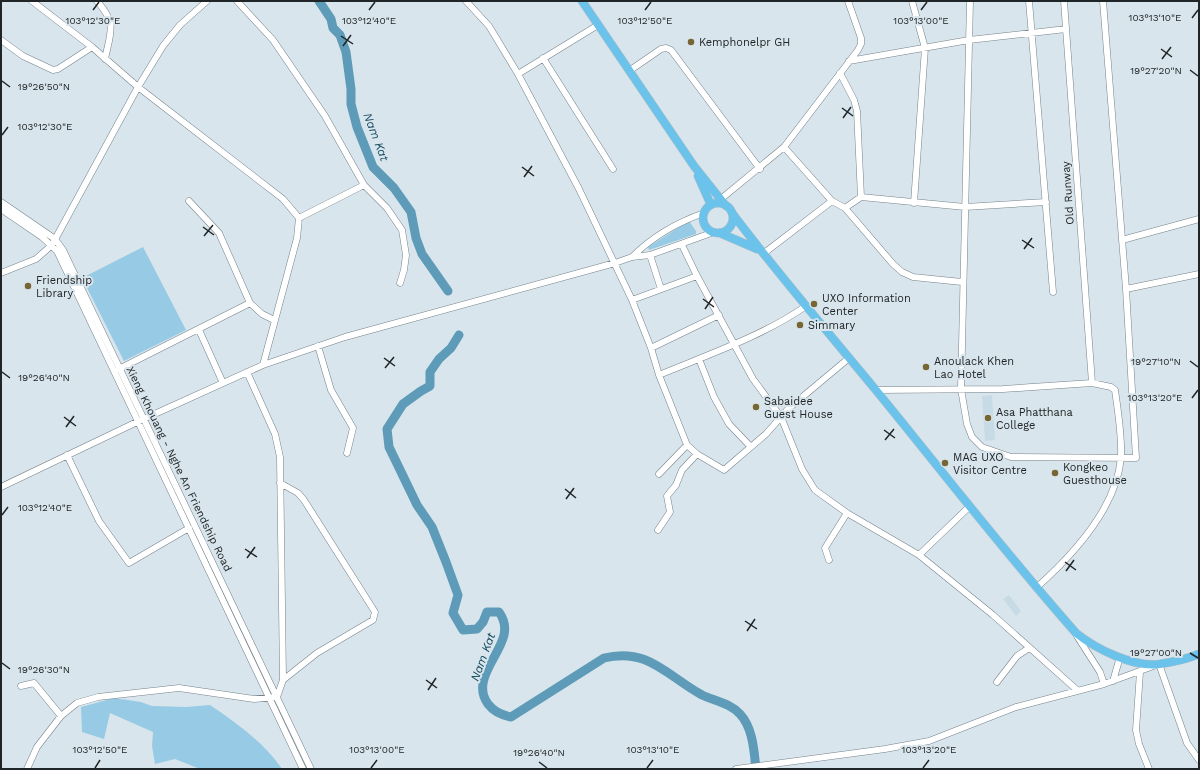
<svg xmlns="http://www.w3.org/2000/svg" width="1200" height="770" viewBox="0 0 1200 770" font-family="'Work Sans',sans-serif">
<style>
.built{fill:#c7dbe6}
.green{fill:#97cae4}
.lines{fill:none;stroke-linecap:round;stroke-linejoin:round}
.river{stroke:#5d9bb8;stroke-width:9}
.minor-casing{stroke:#768289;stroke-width:7}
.highway-casing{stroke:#c1c2c3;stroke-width:9}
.minor{stroke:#fff;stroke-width:6}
.highway{stroke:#6bc3eb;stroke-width:8}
.ticks{fill:none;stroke:#202527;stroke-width:1.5}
.poi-dot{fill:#776634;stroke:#d8e5ec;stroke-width:1.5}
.labels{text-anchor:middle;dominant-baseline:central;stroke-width:4;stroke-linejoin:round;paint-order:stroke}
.poi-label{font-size:11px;fill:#202527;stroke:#d8e5ec;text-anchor:start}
.street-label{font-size:11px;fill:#202527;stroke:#d8e5ec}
.water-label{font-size:12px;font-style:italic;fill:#12475c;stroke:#d8e5ec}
.ticks-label{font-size:10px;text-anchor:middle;fill:#202527;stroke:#d8e5ec;stroke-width:4;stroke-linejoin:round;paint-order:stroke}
</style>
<rect width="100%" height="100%" fill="#d8e5ec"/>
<path class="built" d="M992,395L995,440L985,441L982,396Z
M1009,595L1021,611L1016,616L1003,599Z"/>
<path class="green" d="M689,221L696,231V234L649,250L648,247Z
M143,247L186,330L124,361L82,278Z
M114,698L141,702L152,706L186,707L210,705C236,723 264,742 282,769H200L175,759L155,764L152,746L153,732L110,713L104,739L82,732L81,707Z"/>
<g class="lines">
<path class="river" d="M319,1L331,19L333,28L340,35L346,52L351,89V104L357,127L373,167L394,188L411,212L416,238L422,254L448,291
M459,335L451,348L439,359L430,372V386L421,391L403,404L387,429L389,447L417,505L432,527L446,562L458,595L453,613L463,630L477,629L483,622L487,612H499C504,619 506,626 504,635C499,657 471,681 488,704C494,712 501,715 511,717L604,658C648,647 667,676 702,695C715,701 730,703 740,714C753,728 754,751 756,769"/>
<g class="minor-casing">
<path id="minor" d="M32,1L92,47L138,87L283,199L299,218L297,238L263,365
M97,1C117,24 111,30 105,59
M237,1L273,40L325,116L364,185L387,208L402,230L406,255L404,270L400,283
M466,1L489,26L518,74L579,189L632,300L651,348L659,375L687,445L697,454L724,470L766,434L788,409L849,358
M912,1L925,48L914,203
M970,1L961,389L967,424L972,437L982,447L1011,457L1136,458L1126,289L1103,1
M1029,1L1053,292
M1064,1L1092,383
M1,40L23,56L53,70L58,69L92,47
M543,58L613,169
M849,61L969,40L1066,29
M629,71L661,49L666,48L671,50L760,169
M840,73L854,100L857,111L861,197
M518,74L598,25
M784,147L832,201L845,208L893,264L902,272L913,277L962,282
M721,199L784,147L858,50L861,44V38L848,1
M189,201L219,233L250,303L262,314L274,320
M1,202L55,239L63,250L311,769
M845,208L861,197L965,207L1046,202
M1,209L42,237L57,251L303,769
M299,218L364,185
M1122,240L1199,219
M682,245L697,276L753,379L781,417L802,469L815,490L847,513L919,555L993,615L1077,690
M763,254L832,201
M650,255L661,289
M632,257C652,237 678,222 704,213
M1,273L36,259L52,245L138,87L163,46L180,25L207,1
M1126,289L1199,274
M632,300L697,276
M199,330L223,383
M318,346L331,390L353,428L347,453
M651,348L719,315
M699,359L714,397L729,424L750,446
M119,369L250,303
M659,375C707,355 763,336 806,306
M876,390L1003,389L1092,383L1111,387L1115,390C1118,412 1122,435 1121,457C1117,508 1072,556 1036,588
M67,455L99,521L129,563L189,528
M659,474L687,445
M280,483L298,493L304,500L375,612L373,620L317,653L283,680
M1,487L137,422L263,365L345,337L615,263L632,257L650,255L714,232
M658,530L670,512L667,496L676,485L682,470L697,454
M919,555L969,507
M829,560L825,548L847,513
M1077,636L1100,672L1104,684
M1140,672L1136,730L1139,744L1149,769
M1113,681L1120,657
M997,682L1017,656L1029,648
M21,686L34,683L61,716
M27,769L37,747L61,716L77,703L98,697L179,688L254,699L277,697L283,680L280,457L275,434L247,372
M736,769L885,749L929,741L1016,707L1104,684L1159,664L1187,743L1199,760"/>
</g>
<g class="highway-casing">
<path id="highway" d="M582,1L694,166L726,206
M698,176L711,205
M703 218a15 15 0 1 1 30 0a15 15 0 1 1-30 0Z
M732,213C778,274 827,331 875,389C942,471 1006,554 1076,633C1096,649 1134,668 1160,664C1173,662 1187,659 1199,654
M720,233L757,249"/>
</g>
<use href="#minor" class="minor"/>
<use href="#highway" class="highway"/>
</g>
<path class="ticks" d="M93,10L99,2M369,10L375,2M645,10L651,2M921,10L927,2M1192,18L1198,10M341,36L353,44M343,46L351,35M1161,49L1172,57M1162,59L1171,47M1190,70L1198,76M2,81L10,87M842,108L853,116M843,118L851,107M2,135L8,127M522,167L534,176M524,177L532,166M203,227L214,235M204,236L213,225M1022,240L1034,248M1024,249L1032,238M703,299L714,307M705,309L713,297M384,358L395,366M1190,361L1198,367M385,368L394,357M2,372L10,378M1192,398L1198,390M64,417L76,426M66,427L74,416M884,430L895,438M885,440L894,429M565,489L576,498M566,499L574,488M2,515L8,507M245,549L257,557M247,558L255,547M1065,562L1076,570M1066,571L1074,560M745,621L757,629M747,631L755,619M1190,653L1198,658M2,663L10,669M426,680L437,688M428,690L436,678M539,762L547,768M95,768L100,760M371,768L377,760M647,768L653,760M923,768L929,760"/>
<g class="poi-dot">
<circle cx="691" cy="42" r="4"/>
<circle cx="28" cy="286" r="4"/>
<circle cx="814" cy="304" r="4"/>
<circle cx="800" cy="325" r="4"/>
<circle cx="926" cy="367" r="4"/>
<circle cx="756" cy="407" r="4"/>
<circle cx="988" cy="418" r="4"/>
<circle cx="945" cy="463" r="4"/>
<circle cx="1055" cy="473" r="4"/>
</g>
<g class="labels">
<g class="poi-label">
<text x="699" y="42">Kemphonelpr GH</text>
<text x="36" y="280">Friendship<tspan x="36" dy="13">Library</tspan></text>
<text x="822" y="298">UXO Information<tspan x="822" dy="13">Center</tspan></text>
<text x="808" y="325">Simmary</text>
<text x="934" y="361">Anoulack Khen<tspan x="934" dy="13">Lao Hotel</tspan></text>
<text x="764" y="401">Sabaidee<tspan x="764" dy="13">Guest House</tspan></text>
<text x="996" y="412">Asa Phatthana<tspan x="996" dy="13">College</tspan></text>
<text x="953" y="457">MAG UXO<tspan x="953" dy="13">Visitor Centre</tspan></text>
<text x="1063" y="467">Kongkeo<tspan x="1063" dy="13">Guesthouse</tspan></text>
</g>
<g class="street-label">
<text transform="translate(1068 193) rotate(-94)">Old Runway</text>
<text transform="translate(179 469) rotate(64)">Xieng Khouang - Nghe An Friendship Road</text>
</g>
<g class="water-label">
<text transform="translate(376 137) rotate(69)">Nam Kat</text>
<text transform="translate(483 657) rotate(-70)">Nam Kat</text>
</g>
</g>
<g class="ticks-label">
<text x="1155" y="21">103°13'10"E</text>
<text x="93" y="24">103°12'30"E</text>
<text x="369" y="24">103°12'40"E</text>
<text x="645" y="24">103°12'50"E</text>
<text x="921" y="24">103°13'00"E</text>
<text x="1156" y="74">19°27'20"N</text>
<text x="44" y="90">19°26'50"N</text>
<text x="45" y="130">103°12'30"E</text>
<text x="1156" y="365">19°27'10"N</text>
<text x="44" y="381">19°26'40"N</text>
<text x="1155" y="401">103°13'20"E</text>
<text x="45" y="511">103°12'40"E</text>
<text x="1156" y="656">19°27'00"N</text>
<text x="44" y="673">19°26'30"N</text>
<text x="100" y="753">103°12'50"E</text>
<text x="377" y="753">103°13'00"E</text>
<text x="653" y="753">103°13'10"E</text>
<text x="929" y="753">103°13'20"E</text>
<text x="539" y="756">19°26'40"N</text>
</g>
<rect width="1200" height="770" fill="none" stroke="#202527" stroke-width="4"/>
</svg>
